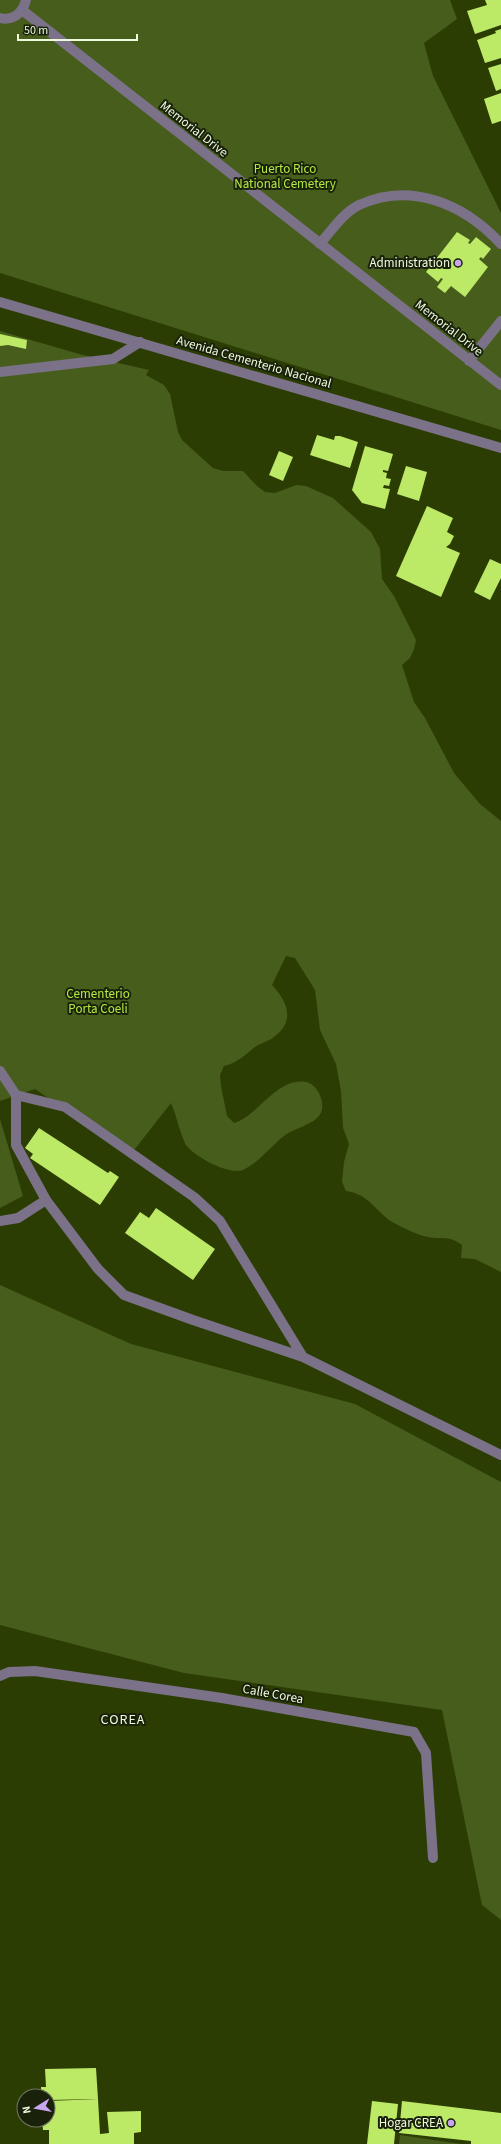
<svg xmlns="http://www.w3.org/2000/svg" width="501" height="2144" viewBox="0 0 501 2144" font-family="'Source Sans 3',sans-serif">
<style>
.green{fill:#475d1c}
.building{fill:#bce966}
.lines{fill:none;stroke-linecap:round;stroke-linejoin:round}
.minor{stroke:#7b7188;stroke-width:10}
.poi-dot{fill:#c8a5ef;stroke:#19210b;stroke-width:1.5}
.labels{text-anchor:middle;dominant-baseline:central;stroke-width:4;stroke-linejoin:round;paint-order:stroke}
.street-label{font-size:13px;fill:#eefadd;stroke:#19210b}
.park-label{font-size:13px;fill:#b5ea41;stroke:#19210b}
.poi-label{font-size:13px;fill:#eefadd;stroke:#19210b;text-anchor:end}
.neighbourhood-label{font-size:14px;letter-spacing:1px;fill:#eefadd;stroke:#19210b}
</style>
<rect width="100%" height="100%" fill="#2c3d04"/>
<path class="green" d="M0,0H450L457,19L424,43L433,76L501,213V430L0,273Z
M0,331L79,354L149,370L146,375L164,385L170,394L178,432L182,440L213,468L223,471H243L257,486L265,492L275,493L296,485L306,486L333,498L371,532L380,549L382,579L394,596L416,640L414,649L410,658L402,665L414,702L425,718L454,773L480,804L501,821V1272L475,1259L461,1258L462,1245C449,1235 442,1240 428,1237C417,1235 404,1228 394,1223C376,1213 370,1194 346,1191L342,1182L344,1162L349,1144L343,1128L341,1091L336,1064L320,1030L315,990L295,958L286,956L272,985C287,1001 296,1021 274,1037C269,1041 261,1043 255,1047C245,1055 237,1063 224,1066L220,1075L221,1086L227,1116L234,1123C258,1116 277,1077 306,1082C312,1083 316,1088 319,1093C333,1124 299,1124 284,1136C271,1146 260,1161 245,1169C231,1177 195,1157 186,1145C181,1137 176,1114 171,1103L131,1154L35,1089L0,1101Z
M0,1119L23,1196L0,1208Z
M0,1285L131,1344L355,1404L501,1482V1920L482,1905L442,1710L184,1673L0,1625Z
M400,2135L461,2144H399Z"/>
<path class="building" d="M485,0H501V25L475,34L467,11L487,5Z
M501,29V58L485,63L477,40L496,33L495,31Z
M501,64V89L496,91L488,68Z
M501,93V121L492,124L484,99Z
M457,232L470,240L468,243L470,244L476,237L491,249L483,259L481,257L479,259L488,267L465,297L451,286L445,293L437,287L443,279L441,278L438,282L426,272Z
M0,334L27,340L26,349L8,345L0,346Z
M317,435L334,440L335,436H340L358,442L350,468L310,455Z
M365,446L393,454L388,471L383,470V472L387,473L386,478L391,479L389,486L384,485L383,488L390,489L385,509L362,503L352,490Z
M279,451L293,457L283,481L269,475Z
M406,466L427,472L419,501L397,494Z
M427,506L453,518L447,532L454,536L450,544L446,547L460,553L441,597L396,576Z
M490,559L501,564V578L490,600L474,592Z
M39,1128L108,1173L110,1171L119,1177L100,1205L30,1158L33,1154L25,1148Z
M156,1208L215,1249L193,1280L125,1233L140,1212L149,1218Z
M96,2068L98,2099L48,2100V2096H41V2087H46L45,2069Z
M98,2099L100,2134L109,2133L107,2112L141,2111V2132L134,2133V2144H112L110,2138L112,2144H49V2130H43L42,2120H48V2101Z
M372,2101L398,2104L394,2144H367Z
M402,2101L501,2113V2144H471V2141L399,2133Z"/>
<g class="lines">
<path class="minor" d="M22,10L501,385
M0,18C13,21 23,13 26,0
M320,244C331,231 343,213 359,205C411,181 464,204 501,244
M0,302L501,448
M469,361L501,321
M0,372L113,359L140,342
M0,1071L16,1095L65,1107L194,1197L220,1221L303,1357
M16,1095V1145L46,1200
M0,1221L18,1218L46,1200L98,1269L124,1295L193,1320L303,1357L501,1455
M0,1676L9,1672L35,1671L222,1698L414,1732L426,1753L433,1858"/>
</g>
<g class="poi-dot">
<circle cx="458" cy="263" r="4"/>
<circle cx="451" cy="2123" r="4"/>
</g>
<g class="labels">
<g class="street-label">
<text transform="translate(194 129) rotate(38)">Memorial Drive</text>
<text transform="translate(449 328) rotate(38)">Memorial Drive</text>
<text transform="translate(254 362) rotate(16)">Avenida Cementerio Nacional</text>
<text transform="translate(273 1694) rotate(10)">Calle Corea</text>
</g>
<g class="park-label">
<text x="285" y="169">Puerto Rico<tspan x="285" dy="15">National Cemetery</tspan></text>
<text x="98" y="994">Cementerio<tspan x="98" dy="15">Porta Coeli</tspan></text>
</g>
<g class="poi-label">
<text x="450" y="263">Administration</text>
<text x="443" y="2123">Hogar CREA</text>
</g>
<g class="neighbourhood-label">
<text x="123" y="1720">COREA</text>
</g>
</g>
<g transform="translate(36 2108) rotate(259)"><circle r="19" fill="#19210b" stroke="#6e785f"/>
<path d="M0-3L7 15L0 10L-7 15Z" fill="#c8a5ef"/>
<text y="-6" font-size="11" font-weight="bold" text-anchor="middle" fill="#eefadd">N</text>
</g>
<path d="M18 34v6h119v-6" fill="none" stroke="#eefadd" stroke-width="2"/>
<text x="24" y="34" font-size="12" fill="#eefadd" stroke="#19210b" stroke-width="3" paint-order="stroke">50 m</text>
</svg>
